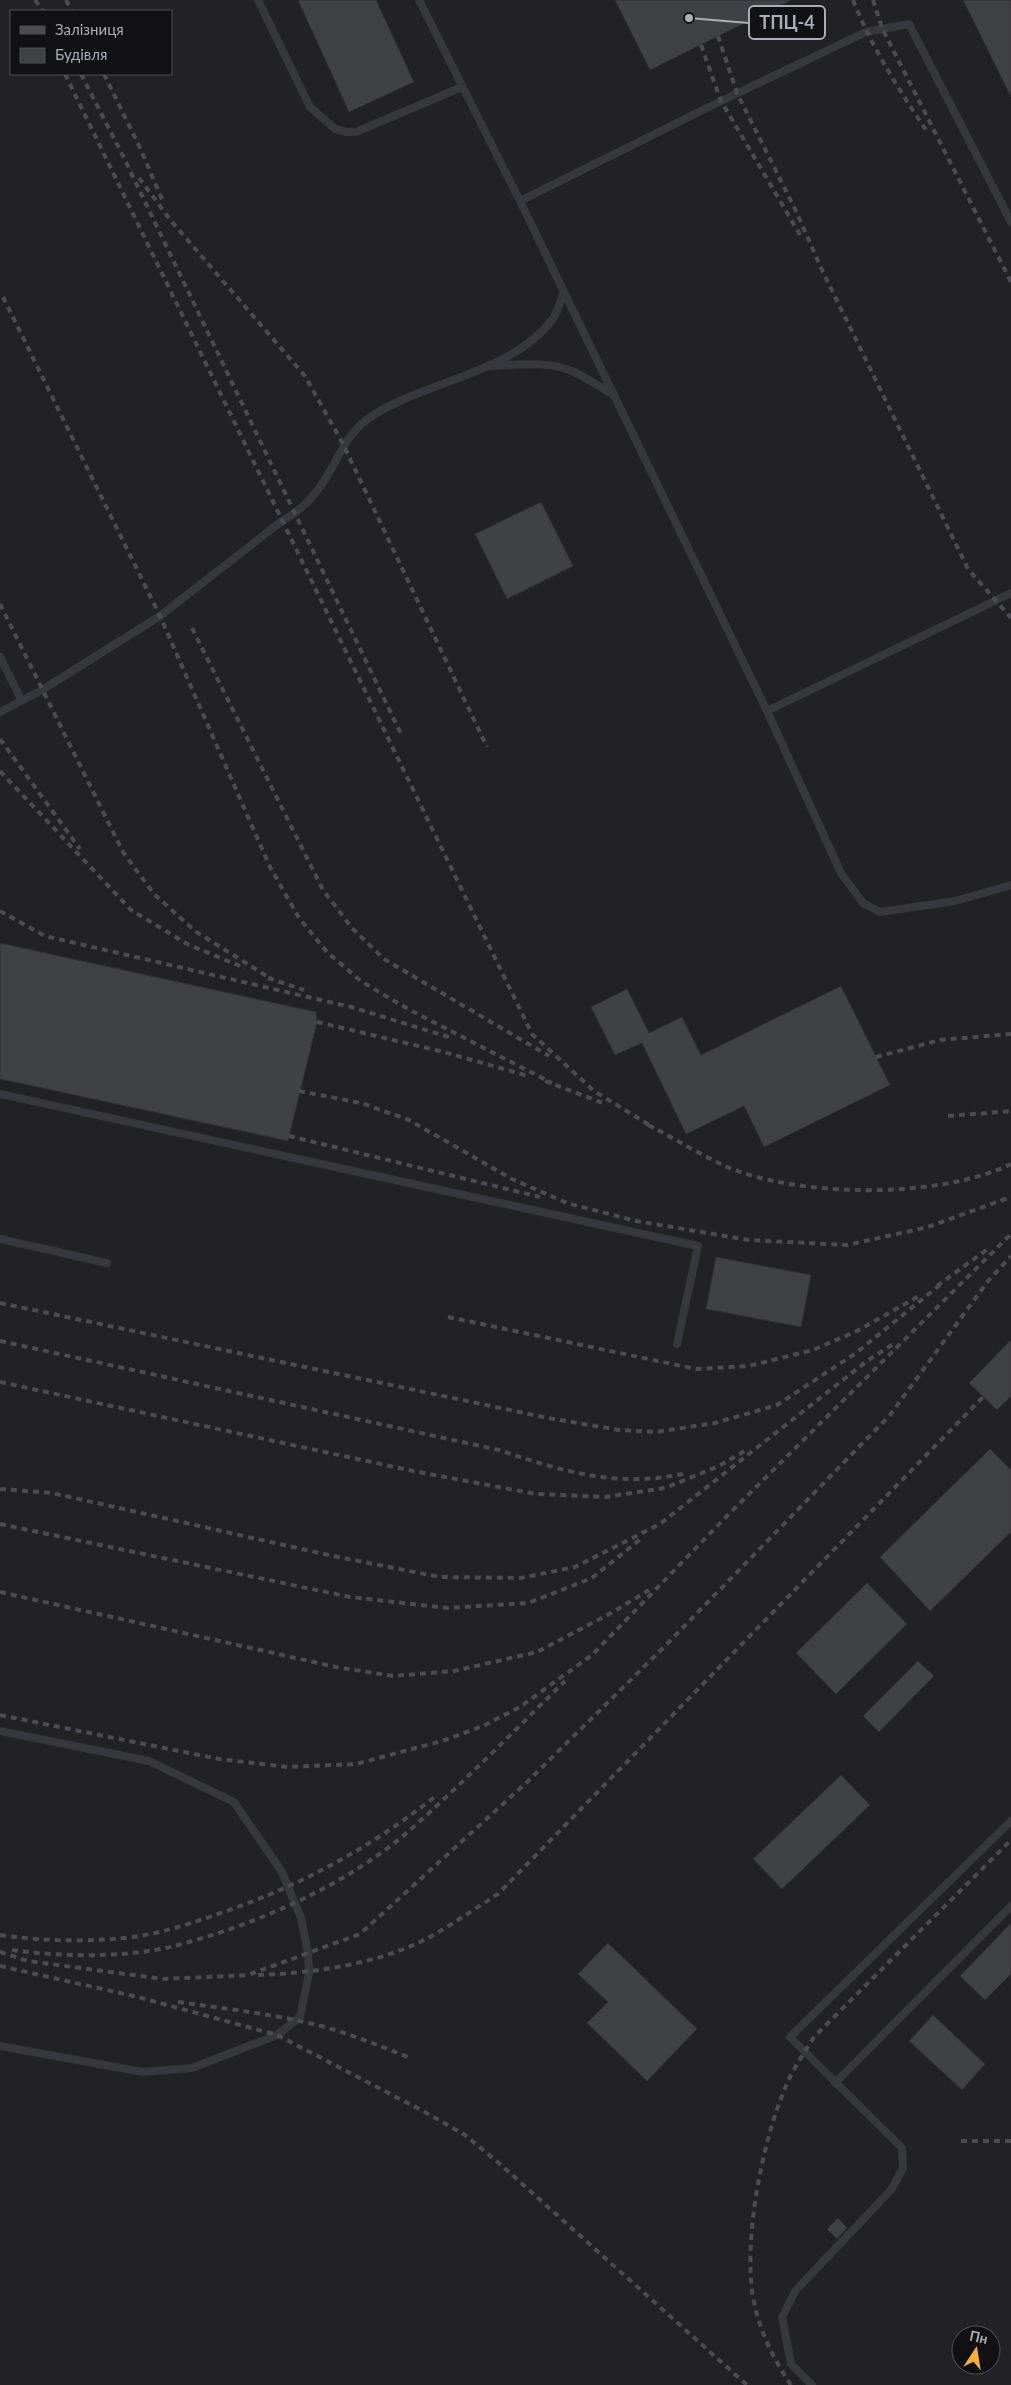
<svg xmlns="http://www.w3.org/2000/svg" width="1011" height="2385" viewBox="0 0 1011 2385" font-family="Lato,sans-serif">
<style>
.built{fill:#222225;fill-rule:evenodd}
.building{fill:#404145;stroke:#303034}
.lines{fill:none;stroke-linecap:round;stroke-linejoin:round}
.lane{stroke:#37383d;stroke-width:8}
.rail{stroke:#4a4c52;stroke-width:4;stroke-dasharray:6 5;stroke-linecap:butt}
.leader{fill:none;stroke:#a8adb8;stroke-width:2}
.callout-dot{fill:#a8adb8;stroke:#111113;stroke-width:2}
.callout{fill:#111113;stroke:#a8adb8;stroke-width:2}
.callout-label{font-size:18px;text-anchor:middle;font-weight:bold;fill:#a8adb8}
</style>
<rect width="100%" height="100%" fill="#161618"/>
<path class="built" d="M0,0H1011V2385H0ZM11,11H171V74H11ZM961,2335H991V2365H961Z"/>
<path class="building" d="M298,0H376L414,82L349,112Z
M615,0H791L650,70Z
M963,0H1011V97Z
M541,502L573,566L507,599L475,534Z
M0,943L316,1012L317,1022L288,1141L0,1079Z
M841,986L890,1085L764,1147L744,1106L686,1134L642,1043L615,1055L591,1007L627,989L649,1033L682,1017L701,1055Z
M716,1257L811,1275L801,1327L706,1309Z
M1011,1340V1396L997,1410L969,1383Z
M990,1449L1011,1470V1532L930,1611L880,1557Z
M867,1583L907,1624L836,1694L796,1653Z
M918,1661L934,1676L879,1732L863,1716Z
M841,1775L870,1805L782,1889L753,1859Z
M1011,1923V1974L985,2000L960,1976Z
M608,1943L697,2029L647,2081L587,2023L608,2002L578,1974Z
M933,2015L985,2064L962,2090L909,2041Z
M838,2218L847,2228L837,2239L827,2229Z"/>
<g class="lines">
<path class="lane" d="M258,0L310,107L335,129L347,132H356L462,87
M419,0L520,201L767,711L841,873L863,903L880,912L955,901L1011,885
M520,201L721,101L866,32L909,24L1011,222
M488,366C516,365 547,360 574,372C587,378 600,387 612,394
M0,657L22,701
M767,711L1011,593
M0,712L42,690L160,616L282,521C295,514 307,504 316,492C339,464 341,435 375,414C427,382 514,371 552,320C558,313 560,301 564,292
M0,1094L698,1246L677,1344
M0,1239L107,1263
M0,1731L149,1761L234,1802L282,1872L301,1918L308,1953L309,1973L300,2017L277,2035L192,2068L143,2072L0,2046
M835,2083L1011,1906
M812,2385L791,2364L782,2317L796,2290L891,2190L903,2168L902,2148L790,2037L1011,1821"/>
<path class="rail" d="M35,0L43,11
M66,0L72,11
M853,0C872,48 899,90 928,133
M873,0L882,28L1011,282
M718,36L737,93L795,209L822,270L968,569L1011,618
M701,45L721,101L802,238
M65,74L532,1034L594,1091L654,1128
M81,74L123,156L402,736
M104,74L141,150L164,204
M139,178L172,222L305,376L343,444L487,747
M3,297L160,616L270,867L299,918L327,952L362,982L410,1010L552,1083
M0,604L123,852L154,894L195,931L273,980
M192,628L323,890L352,928L384,959L549,1056
M0,739L80,849
M0,771L131,910L189,945L245,968
M0,911L45,936L351,1007L452,1038
M268,978L304,990
M317,1022L444,1052L528,1076
M876,1057L940,1040L1011,1034
M545,1081L603,1103
M299,1091L361,1103L409,1120L512,1179L567,1203L636,1221L749,1240L847,1245L928,1227L1011,1197
M948,1116L1011,1111
M648,1125C674,1138 699,1154 725,1166C798,1198 939,1199 1011,1164
M289,1136L540,1197
M937,1286L989,1248
M0,1303L548,1418L619,1430L656,1432L715,1423L777,1405L856,1353L941,1284
M448,1317L696,1369L749,1366L813,1350L857,1331L919,1296
M0,1341L499,1450C561,1471 620,1489 686,1473
M0,1382L413,1471L536,1494L605,1497L665,1488L719,1466L748,1449
M0,1489L52,1493L333,1556L440,1577L521,1578L575,1567L660,1524L867,1361L895,1343
M0,1524L350,1597L447,1608L528,1603L592,1578L642,1538
M0,1592L336,1667L393,1676L454,1671L537,1652L613,1612L649,1590
M0,1715L219,1759L288,1767L356,1764L442,1741L483,1726L520,1707L592,1655L727,1516L1011,1234
M0,1935C41,1941 83,1942 124,1938C155,1935 183,1926 212,1916C296,1888 368,1850 437,1795
M12,1950C61,1957 126,1958 174,1946C255,1925 346,1886 410,1830C463,1783 514,1731 565,1681
M0,1952L28,1961L163,1979L248,1975L360,1934L526,1783L666,1645L890,1415L988,1281L1011,1256
M0,1966L138,1997L277,2035L423,2111L465,2135L500,2164L747,2385
M258,1975C315,1973 379,1964 430,1937C453,1924 476,1908 498,1894L983,1397
M178,2002C227,2009 276,2014 325,2027C353,2035 380,2046 408,2057
M961,2141H1011
M791,2385C774,2360 760,2332 754,2302C742,2244 762,2141 786,2086C793,2069 804,2053 814,2037L1011,1840"/>
</g>
<path class="leader" d="M689 18L749 23"/>
<circle class="callout-dot" cx="689" cy="18" r="5"/>
<rect class="callout" x="749" y="6" width="76" height="33" rx="5"/>
<g class="callout-label">
<text x="787" y="29">ТПЦ-4</text>
</g>
<rect x="10" y="10" width="162" height="65" fill="#111113" stroke="#4d4f55"/>
<rect x="20" y="26" width="25" height="8" fill="#4a4c52" stroke="#4d4f55"/>
<text x="55" y="35" font-size="15" fill="#a8adb8">Залізниця</text>
<rect x="20" y="48" width="25" height="15" fill="#404145" stroke="#4d4f55"/>
<text x="55" y="60" font-size="15" fill="#a8adb8">Будівля</text>
<g transform="translate(976 2350) rotate(12)"><circle r="24" fill="#111113" stroke="#4d4f55"/>
<path d="M0-4L9 19L0 12L-9 19Z" fill="#f2b134"/>
<text y="-8" font-size="14" font-weight="bold" text-anchor="middle" fill="#a8adb8">Пн</text>
</g>
</svg>
